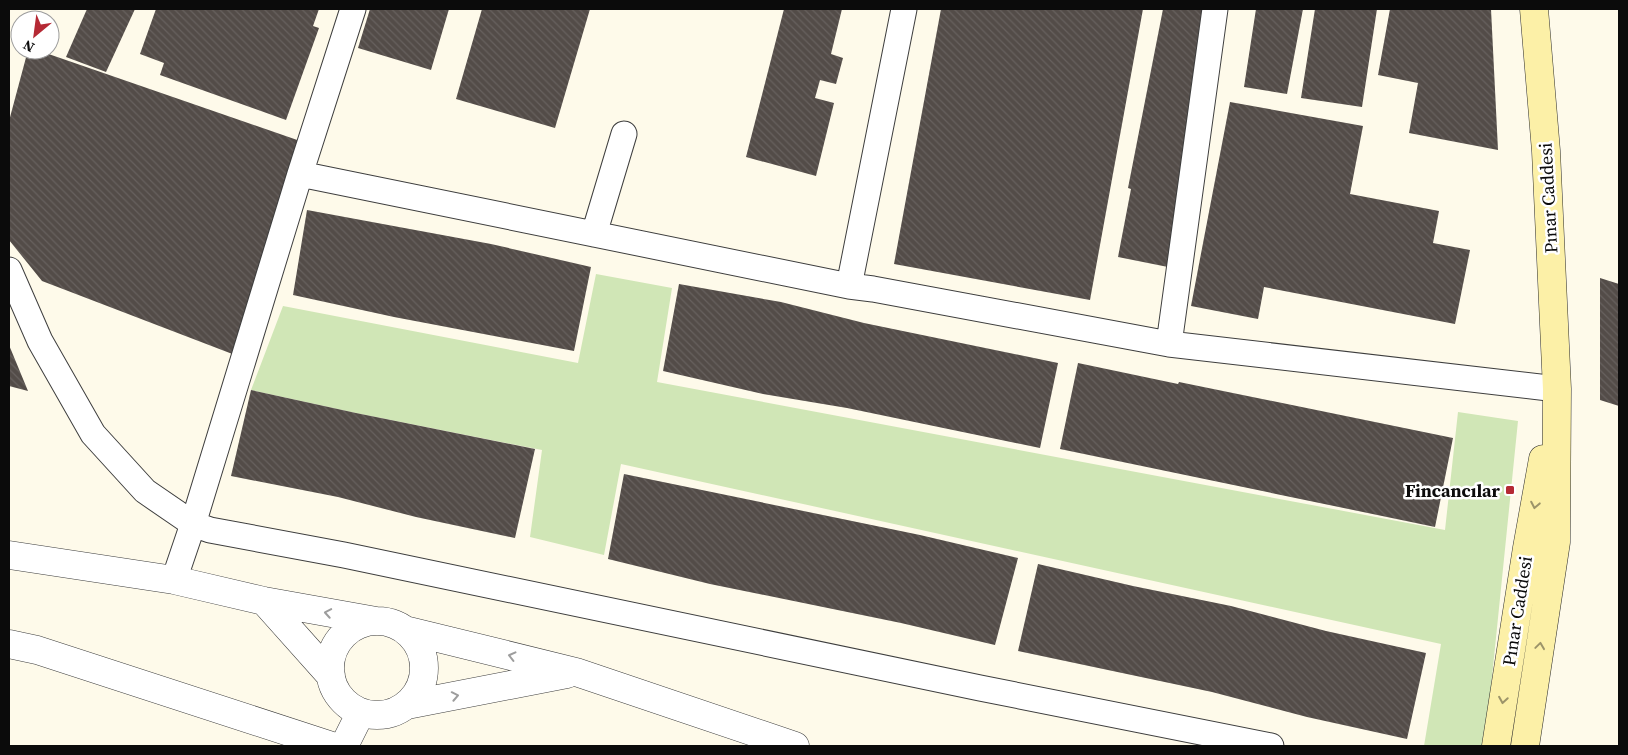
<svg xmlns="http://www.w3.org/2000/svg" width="1628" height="755" viewBox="0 0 1628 755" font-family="'Source Serif 4',serif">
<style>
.park{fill:#d0e6b6}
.building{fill:url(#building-back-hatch)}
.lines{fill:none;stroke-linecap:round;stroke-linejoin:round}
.minor-casing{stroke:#3e3e3e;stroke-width:27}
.tertiary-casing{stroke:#3e3e3e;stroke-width:29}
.secondary-casing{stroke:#2d2d2d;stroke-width:29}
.minor{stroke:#fff;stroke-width:25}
.tertiary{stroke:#fff;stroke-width:28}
.secondary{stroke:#fcf0a7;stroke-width:28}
.oneway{stroke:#9c9469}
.oneway2{stroke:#9d9d9d}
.poi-dot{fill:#b52934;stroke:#fff;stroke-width:2}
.labels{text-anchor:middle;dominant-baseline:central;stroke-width:5;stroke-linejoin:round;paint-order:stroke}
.street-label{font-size:18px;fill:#0b0b0b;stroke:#fff}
.poi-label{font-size:18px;font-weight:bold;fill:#0b0b0b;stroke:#fff;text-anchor:end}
</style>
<defs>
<pattern id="building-back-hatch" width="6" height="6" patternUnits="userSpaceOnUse" patternTransform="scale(1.25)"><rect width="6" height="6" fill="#534c48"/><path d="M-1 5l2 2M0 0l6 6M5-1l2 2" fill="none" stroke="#67615e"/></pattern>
</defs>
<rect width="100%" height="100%" fill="#fefaea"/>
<path class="park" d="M596,274L672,288L657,382L1445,530L1458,412L1518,421L1485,746H1424L1441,644L621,464L604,555L530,537L542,450L356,413L251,390L283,306L578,363Z"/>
<path class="building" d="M87,9H135L106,72L66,57Z
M156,9H319L313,26L319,28L286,120L160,75L164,63L140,54Z
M370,9H449L431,70L358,48Z
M482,9H590L555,128L456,99Z
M784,9H842L831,54L843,58L836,84L820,80L815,98L834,103L816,176L746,157Z
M941,9H1143L1090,300L894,264Z
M1163,9H1208L1168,267L1118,257L1131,189L1128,188Z
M1256,9H1303L1287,94L1244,87Z
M1315,9H1377L1362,107L1301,98Z
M1390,9H1491L1498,150L1409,133L1418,83L1378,75Z
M28,50H37L303,142L235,355L42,281L9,240V121Z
M1230,102L1363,126L1350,194L1439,211L1433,243L1470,250L1455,324L1264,287L1258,319L1191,306Z
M307,210L491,244L591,267L574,351L394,317L293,295Z
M1600,278L1619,284V406L1600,400Z
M679,284L781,302L864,323L1058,363L1040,448L847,408L763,394L663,371Z
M9,345L28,391L9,386Z
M1078,363L1178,384L1179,382L1453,438L1435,527L1060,449Z
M251,390L356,413L535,449L515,538L416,517L338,497L231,476Z
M624,474L920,535L1018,558L995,645L901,623L710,584L608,559Z
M1038,564L1133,586L1231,606L1326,631L1426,653L1407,739L1307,717L1212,692L1018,651Z"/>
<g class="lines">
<g class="minor-casing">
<path id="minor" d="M300,174L849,286L873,289L1169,344L1557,389
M594,234L624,134
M9,270L40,341L93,434L145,491L193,524L210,530L344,555L980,688L1271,746
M849,286L904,9
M1169,344L1215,9
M174,580L193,524L300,174L353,9"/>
</g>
<g class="tertiary-casing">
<path id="tertiary" d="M9,555L174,580L264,601L376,621
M264,601L331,676
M330 668a47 47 0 1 1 94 0a47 47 0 1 1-94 0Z
M405,630L576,672L795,746
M9,644L37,650L332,746
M407,705L567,674
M344,746L361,712"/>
</g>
<g class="secondary-casing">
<path id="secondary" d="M1496,746L1527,548L1543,459
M1525,746L1556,542L1557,389L1546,151L1534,9"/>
</g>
<use href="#minor" class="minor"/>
<use href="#tertiary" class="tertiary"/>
<use href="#secondary" class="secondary"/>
</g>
<defs><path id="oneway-chevron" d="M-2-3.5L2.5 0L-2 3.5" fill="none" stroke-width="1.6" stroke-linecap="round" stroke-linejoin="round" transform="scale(1.25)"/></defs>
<g class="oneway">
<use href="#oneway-chevron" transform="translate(1535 505) rotate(101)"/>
<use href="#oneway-chevron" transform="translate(1540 646) rotate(-82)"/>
<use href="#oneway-chevron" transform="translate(1503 700) rotate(99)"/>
</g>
<g class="oneway2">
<use href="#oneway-chevron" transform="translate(328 613) rotate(-170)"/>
<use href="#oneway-chevron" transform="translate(512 656) rotate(-166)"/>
<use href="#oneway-chevron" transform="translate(455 696) rotate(-11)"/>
</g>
<rect class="poi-dot" x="1505" y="485" width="10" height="10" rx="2.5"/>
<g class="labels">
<g class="street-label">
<text transform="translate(1548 198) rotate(-93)">Pınar Caddesi</text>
<text transform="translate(1517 611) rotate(-81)">Pınar Caddesi</text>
</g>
<g class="poi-label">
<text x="1500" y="490">Fincancılar</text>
</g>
</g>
<rect width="1628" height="755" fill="none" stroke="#0b0b0b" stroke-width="20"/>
<g transform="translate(35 35) rotate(209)"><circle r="24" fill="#ffffff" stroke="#9d9d9d"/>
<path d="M0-4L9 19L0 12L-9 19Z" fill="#b52934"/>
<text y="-8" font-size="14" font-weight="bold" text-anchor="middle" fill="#0b0b0b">N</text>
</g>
</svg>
